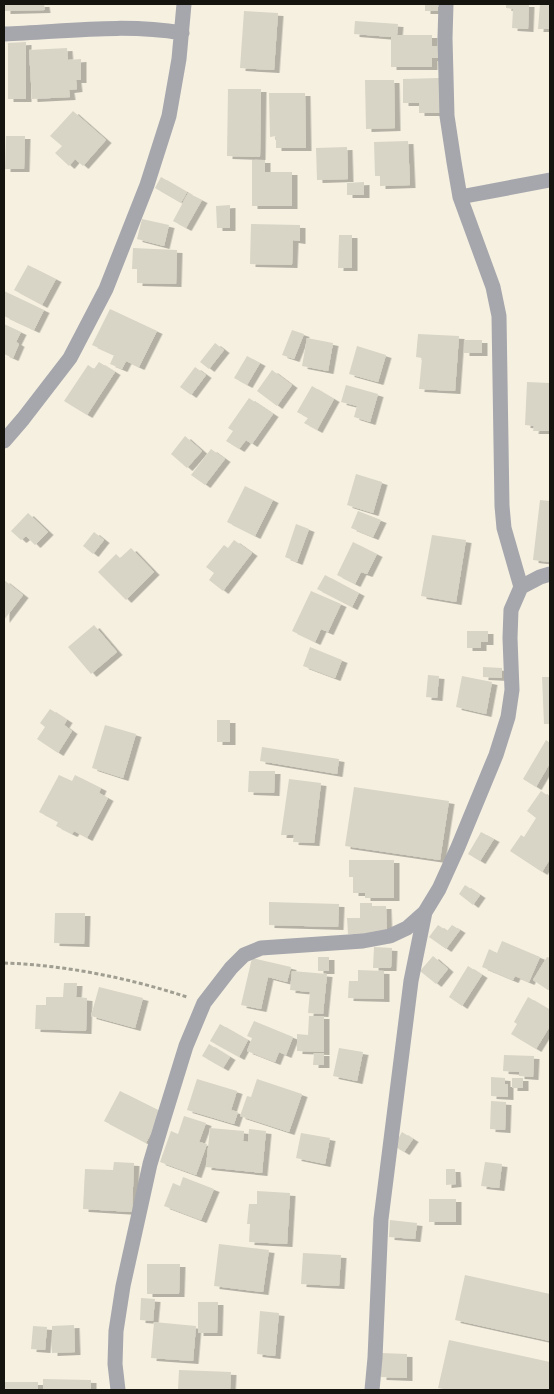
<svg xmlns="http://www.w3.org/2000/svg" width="554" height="1394" viewBox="0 0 554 1394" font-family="Cabin,sans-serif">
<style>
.building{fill:#d9d5c6;filter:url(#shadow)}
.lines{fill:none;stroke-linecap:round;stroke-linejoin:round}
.path{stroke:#a09d91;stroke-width:3;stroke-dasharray:4 2.5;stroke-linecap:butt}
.minor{stroke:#a6a6ad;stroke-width:15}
</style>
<defs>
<filter id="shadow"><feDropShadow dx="5.5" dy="3" stdDeviation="0" flood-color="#0004"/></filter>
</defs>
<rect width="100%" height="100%" fill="#f5f0e0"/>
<path class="building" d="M5,4H44L45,10L5,11Z
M425,4H438V11H425Z
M506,4H529L528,29L512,28L513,9L506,8Z
M540,4H550V29H538Z
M244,11L278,13L274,70L240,68Z
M355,21L398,24L397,35H432V46H438V58H432V67H391V37L354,34Z
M26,42V99H8V43Z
M67,48L68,60L81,59V80H76L77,89L69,90L70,97L32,99L29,50Z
M439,78L440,113H419V103H403V79Z
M365,80H394L395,128L366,129Z
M228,89H261L260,157L227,156Z
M269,93H305L306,148H276V136L270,137Z
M73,111L106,140L83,166L75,159L69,166L55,153L62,146L50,136Z
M6,136H25L24,169H5Z
M408,141L410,185L380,186V176H375L374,142Z
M347,147L348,179L317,180L316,148Z
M252,160H265V172H292V206H252Z
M161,177L187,192L181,203L155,188Z
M364,182V195H347V183Z
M188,193L202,200L186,228L173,221Z
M230,205V228H217L216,206Z
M142,219L169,225L164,246L137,239Z
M251,224L300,225V241L293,240L292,265L250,264Z
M339,235H352V268H338Z
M133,248L177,250L176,284L137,283V269H132Z
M28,265L56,279L42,305L14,290Z
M4,291L44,310L34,330L4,316Z
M110,309L157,331L139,367L126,361L122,369L110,364L114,355L92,345Z
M4,324L21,332L16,342L19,344L13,358L4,354Z
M292,330L304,334L294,359L282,355Z
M418,334L459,336L455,391L419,389L422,358L416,357Z
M307,338L333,343L328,371L302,366Z
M464,340H482V353H464Z
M215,343L224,350L209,369L200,362Z
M357,346L386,355L378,382L349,374Z
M247,356L260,363L247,385L234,378Z
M99,362L115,372L87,415L64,401L88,365L94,369Z
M195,367L206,375L191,395L180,387Z
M272,370L292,385L277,406L257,391Z
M527,382L550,383V431H533L534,426L525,425Z
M346,385L378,394L370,422L354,417L357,406L341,402Z
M312,386L334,399L317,430L304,423L308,418L297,412Z
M249,398L273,414L252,444L246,440L239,449L226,441L233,431L228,428Z
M185,436L202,451L187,468L171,454Z
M211,449L225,459L205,485L191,475Z
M356,474L382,482L373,513L347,505Z
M245,486L273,500L255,536L227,522Z
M540,500L550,501V562L533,560Z
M358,511L381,520L373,537L351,528Z
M28,513L48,532L35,545L26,536L21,540L11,531Z
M296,524L309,529L297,562L285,557Z
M94,532L104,540L93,554L83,546Z
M432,535L466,540L456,602L421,596Z
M234,540L252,553L223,591L209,580L214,573L206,567L224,545L228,548Z
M353,542L377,554L367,574L361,572L355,584L337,575Z
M131,548L154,572L126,600L98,572L116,554L120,558Z
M325,575L359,593L352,607L317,589Z
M4,580L23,595L4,620Z
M311,591L341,604L328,632L321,629L315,642L292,631Z
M94,625L117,652L91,674L68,647Z
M467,631H488V642H481V648H467Z
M310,647L342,660L335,678L303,666Z
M483,667L502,668V678L483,677Z
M428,675L439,676L437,698L426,697Z
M462,676L492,682L486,714L456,707Z
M542,677H550V724H544Z
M50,709L67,720L64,725L72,731L58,753L37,739L45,727L40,723Z
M217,720H230V742H217Z
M105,725L136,734L123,778L92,768Z
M546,740L550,743V763L536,787L523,779Z
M262,747L339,759L337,774L260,761Z
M249,771H275L274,793L248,792Z
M59,775L72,781L75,775L101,788L99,793L108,798L87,838L74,831L72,834L56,826L58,822L39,812Z
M289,779L321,783L314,843L293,842L294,835H281Z
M354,787L449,801L440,860L345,846Z
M541,791L550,797V859L542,872L510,851L521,835L524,837L536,818L527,811Z
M481,832L494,839L480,861L468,854Z
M349,860H394V898H365V893H353V877H349Z
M465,885L480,895L473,905L459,894Z
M269,902L339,904L338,927L269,925Z
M360,903H372V906H386L387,934H348L347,918H360Z
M55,913H85L84,944L54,943Z
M438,925L447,931L452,925L460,930L446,949L429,937Z
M502,941L540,957L529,982L515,976L513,980L482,967L489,949L497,953Z
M374,947L392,948L391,968H373Z
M433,956L448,969L436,984L420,971Z
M318,957H329V971H318Z
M547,957L550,958V987L548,990L533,980Z
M252,958L291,967L287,982L268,977L261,1009L241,1005Z
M468,966L482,975L462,1006L449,997Z
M358,970L384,971V999L348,998L349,981H358Z
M292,971L327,974L323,1014L308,1013L310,992L290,990Z
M64,983H77L76,997L87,998L86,1031L35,1029L36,1005H46V997H63Z
M99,987L143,998L135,1028L91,1016Z
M528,997L550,1010V1026L536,1049L511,1034L517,1024L514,1022Z
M309,1016H324V1052L297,1051V1034L308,1035Z
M254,1021L293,1037L286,1055L279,1052L275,1062L247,1051L252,1038L247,1036Z
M220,1024L248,1040L239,1057L210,1041Z
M209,1044L230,1057L223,1068L202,1056Z
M339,1048L363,1052L357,1081L333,1076Z
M314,1053H324V1065H313Z
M504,1055L534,1056L533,1077L519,1076V1072L503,1071Z
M491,1077L505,1078V1084H508V1097L491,1096Z
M512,1078H523V1088H512Z
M197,1079L237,1091L231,1110L238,1112L234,1124L187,1110Z
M257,1079L302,1094L289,1132L240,1116L247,1096L251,1097Z
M120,1091L162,1112L146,1143L104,1121Z
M491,1101L506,1102L505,1130L490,1129Z
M184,1116L206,1123L199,1142L207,1144L196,1175L160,1162L171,1131L178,1134Z
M210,1128L244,1131L243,1141L248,1142L249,1129L266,1131L262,1173L206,1167Z
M402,1132L413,1139L404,1152L394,1146Z
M301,1133L330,1138L325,1164L296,1158Z
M114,1162L134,1163L132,1212L83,1209L85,1169L113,1170Z
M485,1162L502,1164L499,1188L481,1186Z
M446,1169H455L456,1184L446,1185Z
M183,1177L214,1189L201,1220L164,1206L173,1183L180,1186Z
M257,1191L290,1193L287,1244L249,1242L250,1224H247L249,1204H257Z
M429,1199H456V1222H429Z
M390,1220L417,1223L415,1239L389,1237Z
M219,1244L269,1250L263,1292L214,1286Z
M303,1253L341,1255L339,1286L301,1284Z
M147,1264H180L179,1294H147Z
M465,1275L550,1294V1341L455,1320Z
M141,1298L155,1299L153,1321L140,1320Z
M198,1302H218L217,1333H198Z
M260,1311L279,1313L275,1356L257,1354Z
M154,1322L196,1326L193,1361L151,1358Z
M74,1325L75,1352L52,1353V1326Z
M33,1326L47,1327L45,1350L31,1349Z
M449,1340L550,1362V1390H449L438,1388Z
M381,1353L407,1354V1378L381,1377Z
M179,1370L231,1372L230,1390H178Z
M43,1379L91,1380V1390H43Z
M4,1382H38V1390H4Z"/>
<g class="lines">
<path class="path" d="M4,963C65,965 129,978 187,997"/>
<path class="minor" d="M446,4L445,38L447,116L454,162L460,197L493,287L499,316L502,506L504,528L521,587
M4,34C63,32 123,23 182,33
M460,197L550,180
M4,441L23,419L70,358L106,289L147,185L169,116L179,59L184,4
M118,1390L115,1364L116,1331L123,1286L150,1164L161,1127L186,1046L204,1003L231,968L244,955L261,948L363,941L390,936L407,928L425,912L439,889L458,847L496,755L508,717L512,690L510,638L511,610L521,587L540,577L550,574
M372,1390L375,1358L381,1219L411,981L425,912"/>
</g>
<rect width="554" height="1394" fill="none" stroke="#16140f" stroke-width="10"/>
</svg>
